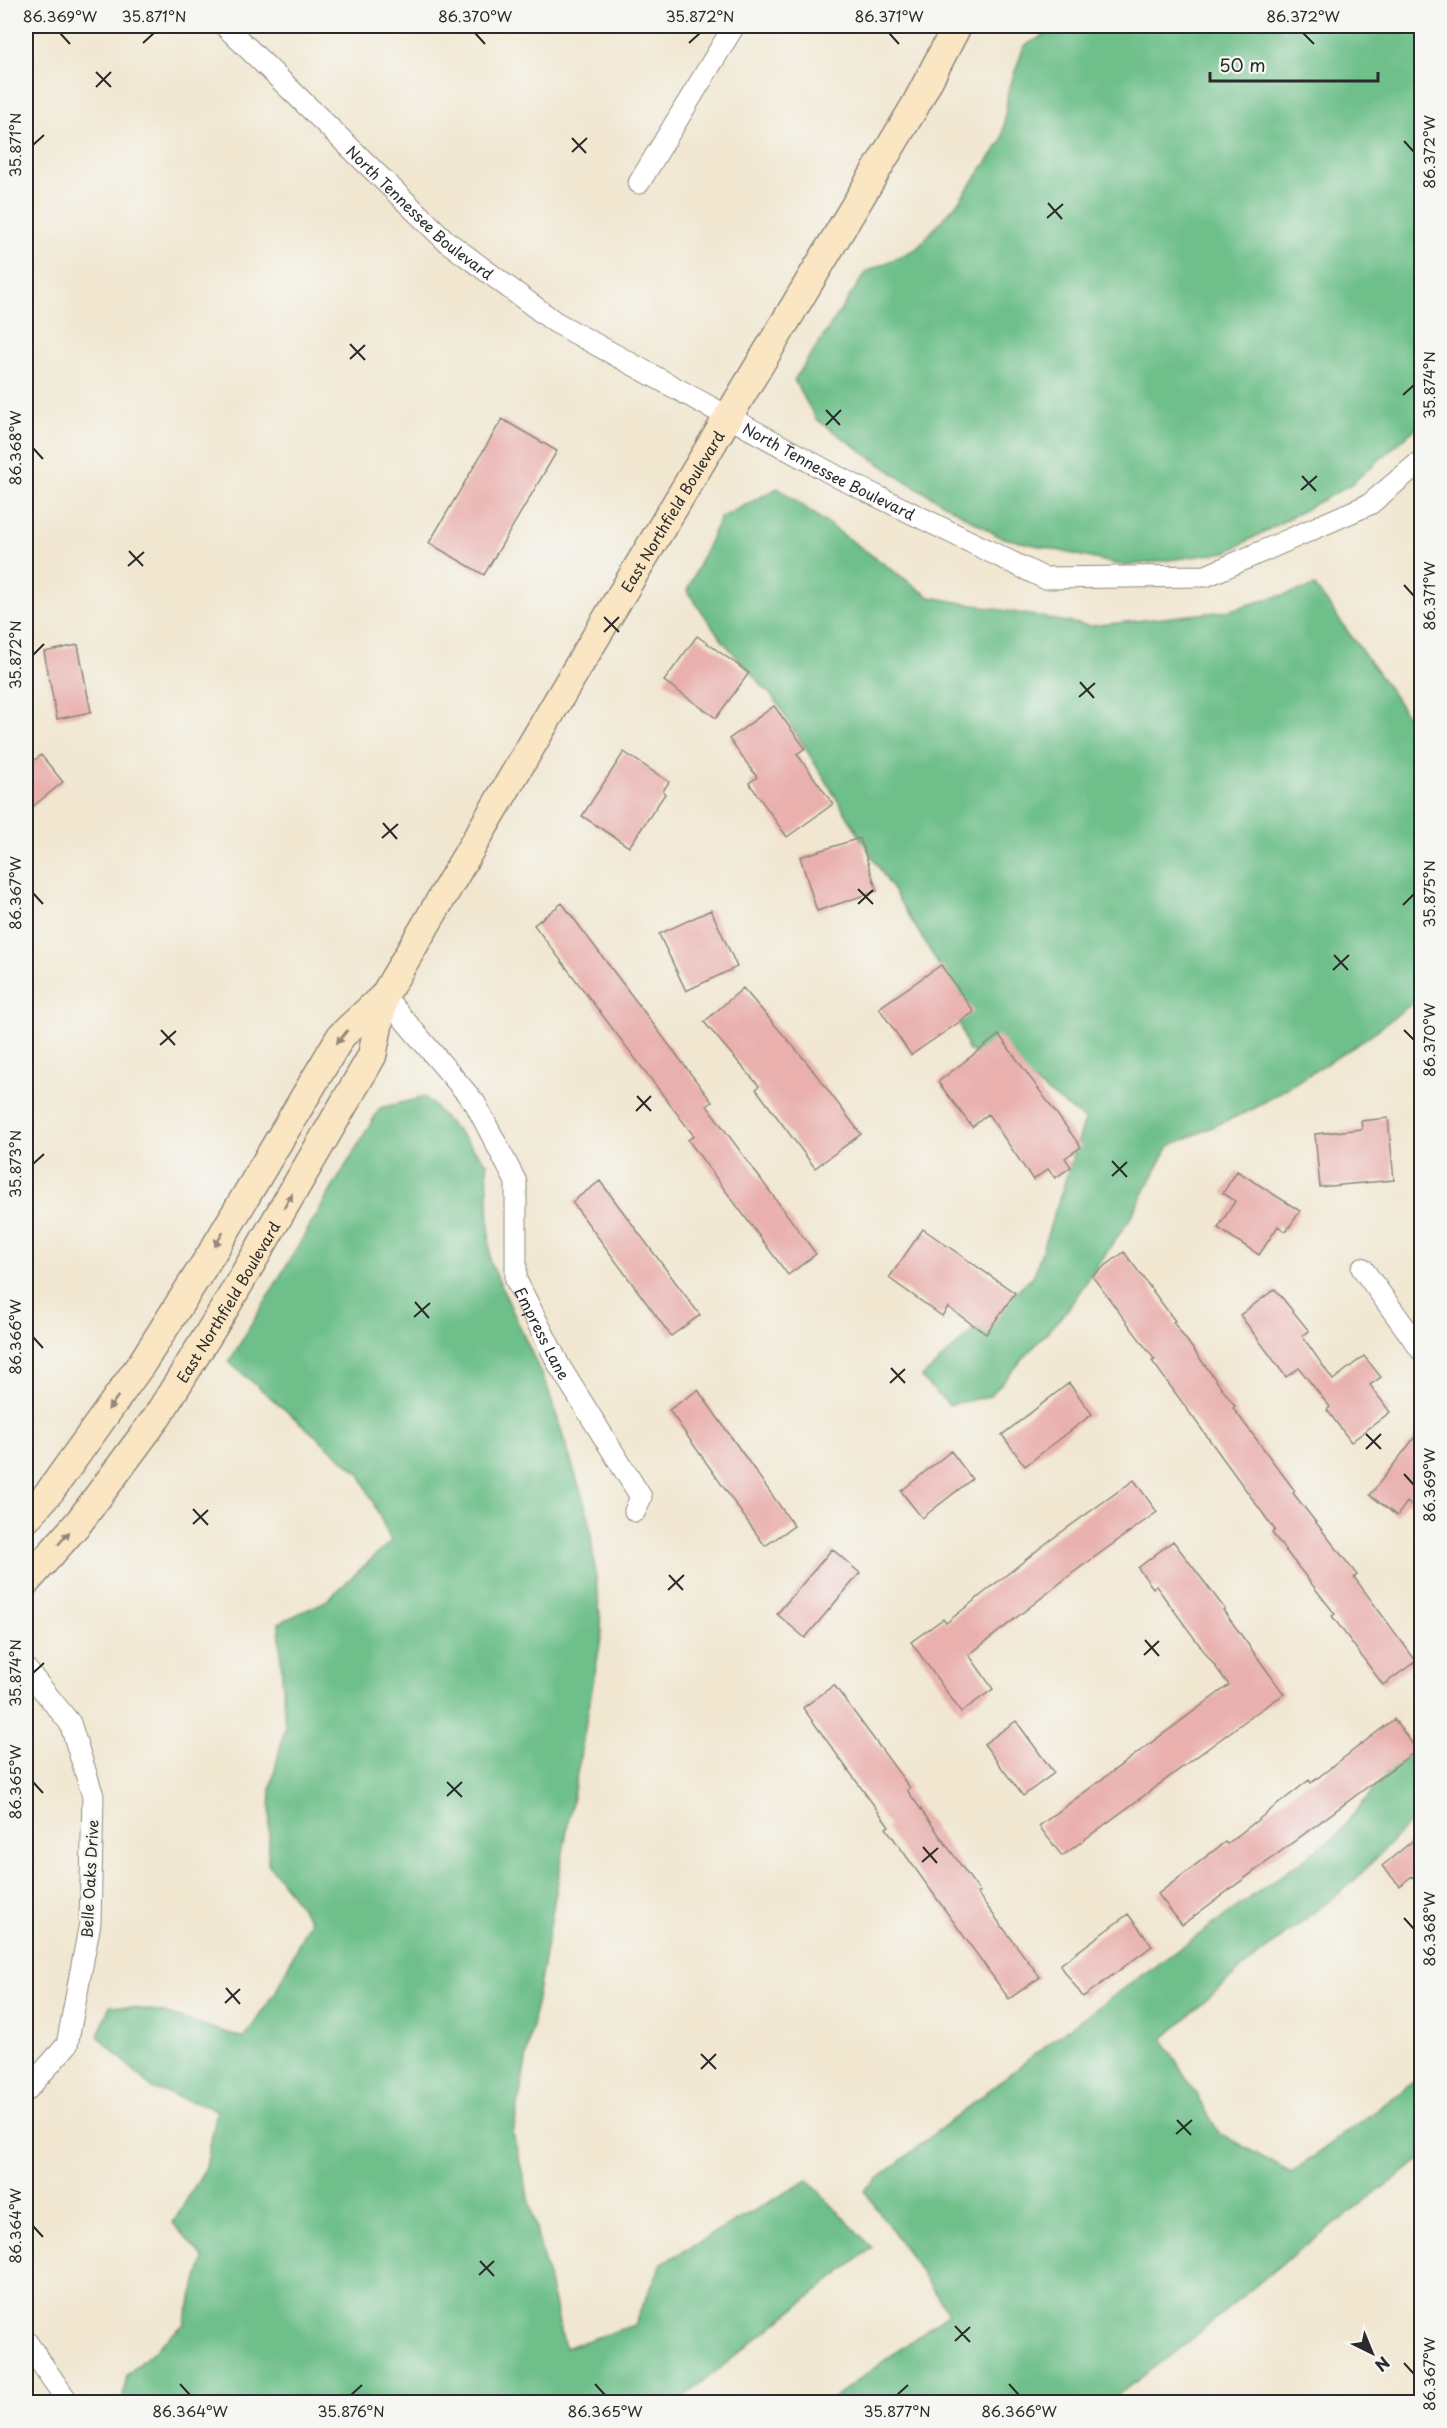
<svg xmlns="http://www.w3.org/2000/svg" width="1447" height="2428" viewBox="0 0 1447 2428" font-family="'Playpen Sans',sans-serif">
<style>
.forest{fill:#6ebf8a;stroke:#4c755a;stroke-width:1.5}
.building{fill:#e9b0ae}
.lines{fill:none;stroke-linecap:round;stroke-linejoin:round}
.street-casing{stroke:#8e897e;stroke-width:23}
.secondary-casing{stroke:#8e897e;stroke-width:31}
.street{stroke:#fff;stroke-width:21}
.secondary{stroke:#fbe6c4;stroke-width:28}
.oneway{fill:#938878}
.ticks{fill:none;stroke:#2b2b2b;stroke-width:2}
.labels{text-anchor:middle;dominant-baseline:central;stroke-width:5;stroke-linejoin:round;paint-order:stroke}
.street-label{font-size:15px;fill:#2b2b2b;stroke:#f6f6f2}
.neatline{fill:none;stroke:#2b2b2b;stroke-width:2}
.ticks-label{font-size:15px;text-anchor:middle;fill:#2b2b2b}
</style>
<rect width="100%" height="100%" fill="#f6f6f2"/>
<filter id="ink" filterUnits="userSpaceOnUse"><feTurbulence type="fractalNoise" baseFrequency=".0167" numOctaves="2"/><feDisplacementMap in="SourceGraphic" scale="12" xChannelSelector="R" yChannelSelector="G"/><feConvolveMatrix kernelMatrix="1 2 1 2 8 2 1 2 1" color-interpolation-filters="sRGB"/></filter>
<filter id="wash" filterUnits="userSpaceOnUse"><feTurbulence type="fractalNoise" baseFrequency=".008" numOctaves="4" result="noise"/><feDisplacementMap in="SourceGraphic" scale="24" xChannelSelector="R" yChannelSelector="G"/><feGaussianBlur stdDeviation="1.35" result="paint"/><feColorMatrix in="noise" values="0 0 0 0 0 0 0 0 0 0 0 0 0 0 0 0 0 1.4 0 .05"/><feComposite in="paint" operator="in"/></filter>
<g filter="url(#wash)">
<rect width="100%" height="100%" fill="#f1e7d1"/>
<path class="forest" d="M1061,26H1421V424L1350,485L1227,552L1125,566L1000,537L899,477L816,419L794,380L866,272L916,249L959,201L1002,141L1008,92L1024,46Z
M778,488L930,597L1090,626L1226,611L1315,586L1395,697L1421,739V997L1360,1043L1253,1109L1169,1146L1129,1220L1067,1310L990,1396L949,1405L921,1378L1034,1275L1085,1120L1031,1080L968,1050L942,970L835,796L776,701L722,640L687,591L720,518Z
M425,1097L487,1163L490,1261L548,1389L589,1518L602,1633L513,2134L565,2348L634,2325L662,2263L808,2180L872,2248L677,2402H122L127,2375L184,2324L204,2259L173,2223L206,2167L217,2110L152,2088L98,2036L110,2005L157,2011L244,2038L275,1993L310,1920L268,1863L271,1787L285,1727L279,1623L326,1601L391,1541L360,1474L229,1362L380,1108Z
M1421,1731V1811L1352,1883L1240,1970L1163,2039L1219,2133L1291,2173L1421,2077V2159L1285,2261L1176,2352L1108,2402H828L949,2313L864,2190L1051,2041L1336,1836Z"/>
<g id="blocks">
<path class="building" d="M502,419L557,451L484,575L429,543Z
M697,636L749,673L716,718L664,681Z
M78,645L91,712L57,719L44,652Z
M774,706L805,748L797,754L833,804L787,837L749,783L757,777L729,739Z
M624,752L669,782L663,791L665,794L629,847L582,816Z
M41,755L63,782L26,812V767Z
M860,838L877,891L817,911L800,857Z
M562,903L712,1102L707,1106L816,1254L788,1275L688,1140L694,1136L534,925Z
M711,910L737,967L686,991L659,934Z
M941,965L974,1012L911,1055L879,1008Z
M743,988L805,1060L861,1134L815,1168L756,1089L759,1086L704,1022Z
M999,1035L1081,1147L1065,1158L1071,1167L1055,1178L1048,1169L1033,1180L988,1114L972,1127L938,1082Z
M1388,1118L1394,1180L1320,1187L1315,1134L1362,1129L1361,1121Z
M1237,1171L1300,1211L1286,1232L1278,1226L1259,1255L1218,1228L1235,1201L1223,1193Z
M600,1181L700,1315L671,1336L572,1202Z
M923,1229L1015,1293L986,1334L948,1307L942,1316L889,1278Z
M1124,1252L1175,1321L1173,1322L1235,1406L1233,1408L1295,1491L1293,1493L1357,1575L1354,1577L1416,1661L1383,1685L1332,1616L1335,1614L1272,1533L1275,1530L1152,1361L1155,1360L1092,1276Z
M1275,1289L1309,1331L1302,1336L1333,1380L1364,1356L1381,1377L1370,1385L1390,1412L1351,1442L1327,1410L1330,1407L1299,1368L1286,1377L1240,1315Z
M1069,1383L1092,1414L1025,1466L1002,1435Z
M698,1390L794,1526L765,1546L669,1410Z
M1422,1428V1513L1407,1502L1397,1516L1370,1495Z
M951,1451L972,1479L922,1518L901,1491Z
M1134,1480L1157,1512L1074,1572L969,1655L993,1689L961,1712L911,1642L943,1619L946,1623L1049,1541Z
M1173,1541L1225,1609L1223,1610L1284,1694L1252,1716L1062,1856L1039,1826L1229,1685L1156,1586L1153,1588L1138,1568Z
M832,1549L860,1573L805,1638L777,1614Z
M834,1685L910,1788L907,1790L980,1892L977,1893L1040,1977L1009,1999L886,1828L889,1826L803,1708Z
M1394,1719L1417,1750L1182,1925L1158,1894L1225,1842L1227,1844L1309,1780L1311,1783Z
M1016,1721L1054,1773L1023,1796L984,1744Z
M1422,1833V1888L1412,1876L1400,1886L1382,1866Z
M1128,1914L1152,1946L1083,1997L1060,1965Z"/>
</g>
</g>
<g filter="url(#ink)">
<use href="#blocks" fill-opacity="0" stroke="#8e897e" stroke-width="1.5"/>
<g class="lines">
<g class="street-casing">
<g id="street">
<path id="s1" d="M225,26L446,241L555,322L838,477L1044,578L1206,576L1370,504L1422,460"/>
<path d="M639,183L734,26"/>
<path id="s2" d="M384,996L475,1103L516,1182V1280L560,1367L641,1497L635,1511"/>
<path d="M1362,1268L1422,1351"/>
<path d="M26,1669L70,1723L93,1796L90,1923L67,2045L26,2091"/>
<path d="M26,2341L68,2402"/>
</g>
</g>
<g class="secondary-casing">
<g id="secondary">
<path id="s3" d="M26,1519L51,1490L142,1363L215,1248L341,1036L384,996L567,685L915,106L957,26"/>
<path id="s4" d="M26,1582L79,1522L157,1417L226,1306L372,1056L384,996"/>
</g>
</g>
<use href="#street" class="street"/>
<use href="#secondary" class="secondary"/>
</g>
<defs><path id="oneway-solid" d="M-6-.8H1V-3.2L6.5 0L1 3.2V.8H-6Z" transform="scale(1.5)"/></defs>
<g class="oneway">
<use href="#oneway-solid" transform="translate(342 1037) rotate(129)"/>
<use href="#oneway-solid" transform="translate(288 1201) rotate(-60)"/>
<use href="#oneway-solid" transform="translate(219 1239) rotate(121)"/>
<use href="#oneway-solid" transform="translate(113 1403) rotate(126)"/>
<use href="#oneway-solid" transform="translate(64 1538) rotate(-49)"/>
</g>
</g>
<path class="ticks" d="M60,33L70,44M475,33L485,44M889,33L899,44M1303,33L1314,44M143,43L154,33M689,43L700,33M96,72L111,87M96,87L111,72M572,138L586,153M1404,141L1414,152M33,145L44,135M572,152L587,138M1048,203L1062,219M1047,218L1063,204M350,344L365,360M350,359L365,345M1403,395L1414,385M826,410L840,425M826,425L841,410M33,448L43,459M1302,476L1316,491M1301,490L1317,476M129,551L143,566M128,566L144,552M1404,585L1414,596M604,617L619,632M604,632L619,617M33,655L44,644M1080,682L1094,698M1079,697L1095,683M383,823L397,839M382,838L398,824M858,889L873,904M33,893L43,904M858,904L873,890M1403,905L1414,894M1334,955L1348,970M1333,970L1349,955M161,1030L175,1045M1404,1030L1414,1040M160,1045L176,1031M637,1096L651,1111M636,1111L651,1096M1112,1161L1127,1177M33,1164L44,1154M1112,1176L1127,1162M415,1302L429,1318M414,1317L430,1303M33,1337L43,1348M891,1368L905,1383M890,1383L905,1369M1366,1434L1381,1449M1366,1449L1381,1434M1404,1474L1414,1485M193,1509L208,1525M193,1524L208,1510M669,1575L683,1590M668,1590L684,1575M1145,1640L1159,1656M1144,1655L1159,1641M33,1673L44,1663M33,1782L43,1793M447,1782L462,1797M447,1796L462,1782M923,1847L937,1863M922,1862L938,1848M1404,1918L1414,1929M226,1988L240,2004M225,2003L240,1989M701,2054L716,2069M701,2069L716,2054M1177,2120L1191,2135M1176,2134L1192,2120M33,2226L43,2237M480,2261L494,2276M479,2275L494,2261M955,2326L970,2342M955,2341L970,2327M1404,2363L1414,2374M180,2384L190,2395M595,2384L605,2395M1009,2384L1019,2395M351,2395L362,2385M897,2395L908,2385"/>
<g class="labels">
<g class="street-label">
<text stroke="none"><textPath href="#s1" startOffset="270">North Tennessee Boulevard</textPath></text>
<text stroke="none"><textPath href="#s1" startOffset="756">North Tennessee Boulevard</textPath></text>
<text stroke="none"><textPath href="#s3" startOffset="1200">East Northfield Boulevard</textPath></text>
<text stroke="none"><textPath href="#s4" startOffset="346">East Northfield Boulevard</textPath></text>
<text stroke="none"><textPath href="#s2" startOffset="387">Empress Lane</textPath></text>
<text transform="translate(89 1879) rotate(-87)">Belle Oaks Drive</text>
</g>
</g>
<rect width="1447" height="2428" fill="none" stroke="#f6f6f2" stroke-width="66"/>
<g transform="translate(1372 2353) rotate(137)" stroke="#f6f6f2" stroke-width="4.5" paint-order="stroke">
<path d="M0-4.5L10 22L0 15L-10 22Z" fill="#2b2b2b"/>
<text y="-9" font-size="16" font-weight="bold" text-anchor="middle" fill="#2b2b2b">N</text>
</g>
<path d="M1210 72v9h168v-9" fill="none" stroke="#2b2b2b" stroke-width="3"/>
<text x="1219" y="72" font-size="18" fill="#2b2b2b" stroke="#f6f6f2" stroke-width="4.5" paint-order="stroke">50 m</text>
<rect x="33" y="33" width="1381" height="2362" class="neatline"/>
<g class="ticks-label">
<text x="60" y="22">86.369°W</text>
<text x="154" y="22">35.871°N</text>
<text x="475" y="22">86.370°W</text>
<text x="700" y="22">35.872°N</text>
<text x="889" y="22">86.371°W</text>
<text x="1303" y="22">86.372°W</text>
<text transform="translate(16 145) rotate(-90)" y="5">35.871°N</text>
<text transform="translate(1430 152) rotate(-90)" y="5">86.372°W</text>
<text transform="translate(1430 385) rotate(-90)" y="5">35.874°N</text>
<text transform="translate(16 448) rotate(-90)" y="5">86.368°W</text>
<text transform="translate(1430 596) rotate(-90)" y="5">86.371°W</text>
<text transform="translate(16 655) rotate(-90)" y="5">35.872°N</text>
<text transform="translate(16 893) rotate(-90)" y="5">86.367°W</text>
<text transform="translate(1430 894) rotate(-90)" y="5">35.875°N</text>
<text transform="translate(1430 1040) rotate(-90)" y="5">86.370°W</text>
<text transform="translate(16 1164) rotate(-90)" y="5">35.873°N</text>
<text transform="translate(16 1337) rotate(-90)" y="5">86.366°W</text>
<text transform="translate(1430 1485) rotate(-90)" y="5">86.369°W</text>
<text transform="translate(16 1673) rotate(-90)" y="5">35.874°N</text>
<text transform="translate(16 1782) rotate(-90)" y="5">86.365°W</text>
<text transform="translate(1430 1929) rotate(-90)" y="5">86.368°W</text>
<text transform="translate(16 2226) rotate(-90)" y="5">86.364°W</text>
<text transform="translate(1430 2374) rotate(-90)" y="5">86.367°W</text>
<text x="190" y="2417">86.364°W</text>
<text x="351" y="2417">35.876°N</text>
<text x="605" y="2417">86.365°W</text>
<text x="897" y="2417">35.877°N</text>
<text x="1019" y="2417">86.366°W</text>
</g>
</svg>
